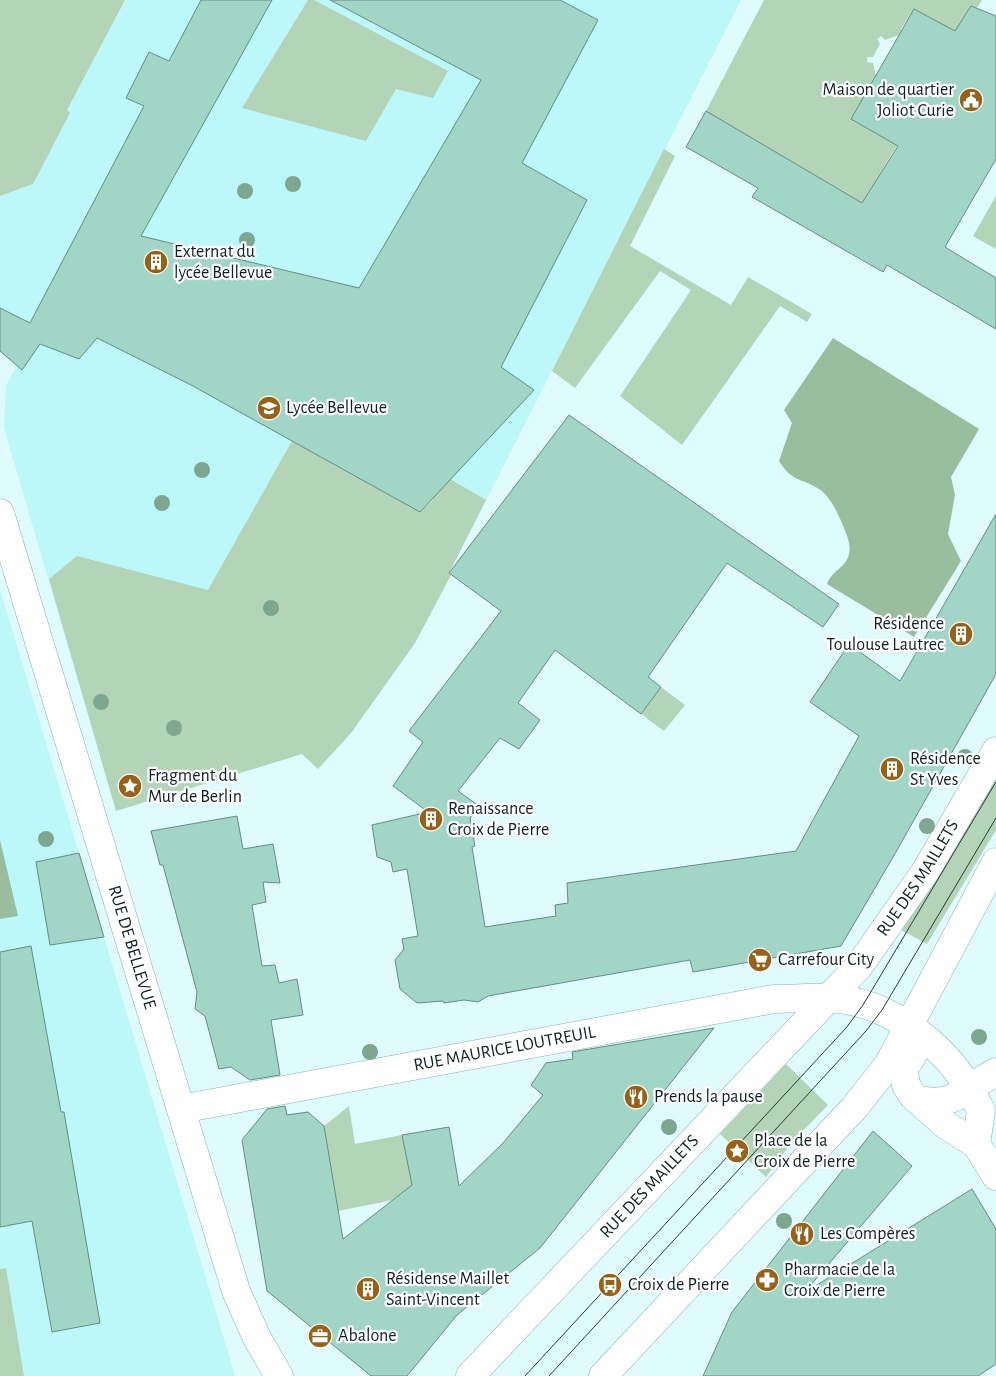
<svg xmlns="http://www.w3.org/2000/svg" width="996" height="1376" viewBox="0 0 996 1376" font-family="'Alegreya Sans',sans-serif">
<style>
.built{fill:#bcf7fa}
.green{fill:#b3d4b6}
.forest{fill:#99bd9d}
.building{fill:#a1d6c6;stroke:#648d81}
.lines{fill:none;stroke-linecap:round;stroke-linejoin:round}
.minor-casing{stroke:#83b2b4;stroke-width:29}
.primary-casing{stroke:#83b2b4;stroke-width:29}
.minor{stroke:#fff;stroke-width:28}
.primary{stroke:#fff;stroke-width:28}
.tram{stroke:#273b3c;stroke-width:1}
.tree{fill:#7ea790}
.labels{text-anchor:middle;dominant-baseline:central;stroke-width:4.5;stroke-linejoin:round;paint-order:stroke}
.poi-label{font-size:18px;fill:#0e2122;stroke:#fff;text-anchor:start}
.street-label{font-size:18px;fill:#0e2122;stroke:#fff}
</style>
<rect width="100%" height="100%" fill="#dffbfd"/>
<path class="built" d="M125,0H741L449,573L451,575L415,643L351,733L318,769L302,754L116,811L4,428L6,386L17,365L0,351V196L33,184L66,110Z
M0,590L15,639L235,1376H0Z"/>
<path class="green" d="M0,0H125L67,110L70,113L33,184L0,196Z
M308,0H314L448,71L433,98L396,89L366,141L242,108Z
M764,0H982L977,8L971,6L955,31L914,9L901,29L902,34L885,40L881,36L877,39L880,44L873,57H867V62L873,63L877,81L868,89L852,119H913L862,203L706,111Z
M664,149L675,156L630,246L731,305L748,277L812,314L807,322L780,306L682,445L620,396L691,290L660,271L575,388L552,371Z
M996,196V249L973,236Z
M292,441L420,512L432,501L445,476L486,500L449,573L451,575L415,643L351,733L318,769L302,754L116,811L49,579L77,556L208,590Z
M661,687L685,705L664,731L641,714Z
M996,771V830L927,944L901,930Z
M786,1064L828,1105L792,1142L766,1177L720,1134Z
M349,1106L355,1144L402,1135L412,1185L393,1200L338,1211L324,1126Z
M6,1268L24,1376H0V1269Z"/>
<path class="forest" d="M833,338L979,429L951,477L955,495L948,534L961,561L914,637L827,584C832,570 846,568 849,554C851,544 847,536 844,528C838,514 832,498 819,489C800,477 793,483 779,461L792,423L784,410Z
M0,840L18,916L0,919Z"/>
<path class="building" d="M201,0H272L141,236L359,288L481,80L330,0H560L598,20L522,163L587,200L501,367L534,390L420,512L191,385L97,338L79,359L40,344L22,370L0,351V308L30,323L144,106L126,98L149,52L169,61Z
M971,6L996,16V159L945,247L996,278V329L887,265L883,272L752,197L758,188L686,147L706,111L862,203L898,146L851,119L914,9L955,31Z
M569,415L839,604L823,627L727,563L648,677L661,687L641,714L555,650L518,703L540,720L519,749L500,738L458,791L479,806L470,818L475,846L472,847L485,927L556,916L555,905L568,903L567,883L796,851L859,736L810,702L849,644L900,681L996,514V674L896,852L841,946L693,972L690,960L488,996L478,1002L464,1000L444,1003L443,1001L417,1003L400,989L395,960L404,949L402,939L418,936L407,869L393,872L391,862L377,857L372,825L428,812L393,786L423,742L409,731L501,611L449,573Z
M237,816L243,849L273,844L280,883L263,882L266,902L252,905L262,966L275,965L279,983L297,979L303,1015L271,1020L280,1075L250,1080L231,1067L219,1069L205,1016L195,1009L197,992L163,865H160L151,831Z
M79,853L104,937L50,945L36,862Z
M31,946L61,1112H64L100,1323L52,1332L32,1221L0,1227V952Z
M714,1028L540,1248L457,1315L407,1376H371L267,1291L242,1140L267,1109L285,1106L287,1115L308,1112L324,1126L343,1239L412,1185L402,1135L449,1127L459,1186L503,1143L543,1095L531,1085L546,1063L573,1059L572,1052Z
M873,1131L912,1166L804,1293L972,1189L996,1229V1364L978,1376H703L732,1312Z"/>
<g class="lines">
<g class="minor-casing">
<g id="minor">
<path id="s1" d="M0,513L236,1291L257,1338L279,1376"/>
<path d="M909,1026L915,1051L905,1067L904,1073L906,1085L913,1096L947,1126L976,1144L996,1176"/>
<path d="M919,1100C956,1108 967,1086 996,1072"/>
<path id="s2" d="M181,1109L774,999C791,999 810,997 828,998C894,1001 955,1052 981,1111L976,1144"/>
</g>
</g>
<g class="primary-casing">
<g id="primary">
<path id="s3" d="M470,1376L859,966L925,872L996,751"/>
<path d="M603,1376L855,1107L888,1065L996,862"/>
</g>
</g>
<use href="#minor" class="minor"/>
<use href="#primary" class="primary"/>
<path class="tram" d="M525,1376L846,1028L863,1005L996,782
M549,1376L866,1031L882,1010L996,818"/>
</g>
<g class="tree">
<circle cx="293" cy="184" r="8"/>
<circle cx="245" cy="191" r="8"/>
<circle cx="247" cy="240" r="8"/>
<circle cx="202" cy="470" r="8"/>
<circle cx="162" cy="503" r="8"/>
<circle cx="271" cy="608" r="8"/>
<circle cx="101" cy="702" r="8"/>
<circle cx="174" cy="728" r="8"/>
<circle cx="965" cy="757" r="8"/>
<circle cx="927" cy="826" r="8"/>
<circle cx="46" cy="839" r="8"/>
<circle cx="979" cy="1037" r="8"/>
<circle cx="370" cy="1052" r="8"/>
<circle cx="669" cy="1127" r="8"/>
<circle cx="784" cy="1221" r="8"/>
</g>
<defs>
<g id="civic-disc" transform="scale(1.25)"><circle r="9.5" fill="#976218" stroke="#fff"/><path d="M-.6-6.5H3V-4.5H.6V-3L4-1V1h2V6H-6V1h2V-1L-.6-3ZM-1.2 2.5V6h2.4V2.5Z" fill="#fff"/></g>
<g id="building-disc" transform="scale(1.25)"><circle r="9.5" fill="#976218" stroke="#fff"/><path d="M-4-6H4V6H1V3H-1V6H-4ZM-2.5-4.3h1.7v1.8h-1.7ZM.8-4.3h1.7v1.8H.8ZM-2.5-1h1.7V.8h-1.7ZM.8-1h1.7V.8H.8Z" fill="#fff"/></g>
<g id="school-disc" transform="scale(1.25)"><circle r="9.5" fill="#976218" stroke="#fff"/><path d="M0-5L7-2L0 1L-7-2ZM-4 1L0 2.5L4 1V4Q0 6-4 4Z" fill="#fff"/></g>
<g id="sight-disc" transform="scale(1.25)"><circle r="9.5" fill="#976218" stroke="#fff"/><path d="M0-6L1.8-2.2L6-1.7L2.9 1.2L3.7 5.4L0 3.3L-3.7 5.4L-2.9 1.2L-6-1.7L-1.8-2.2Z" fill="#fff"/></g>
<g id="supermarket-disc" transform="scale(1.25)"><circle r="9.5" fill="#976218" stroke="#fff"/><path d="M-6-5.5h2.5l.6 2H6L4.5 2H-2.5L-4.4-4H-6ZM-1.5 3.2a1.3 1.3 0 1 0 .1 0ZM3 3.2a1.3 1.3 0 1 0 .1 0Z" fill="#fff"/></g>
<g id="restaurant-disc" transform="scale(1.25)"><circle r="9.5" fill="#976218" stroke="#fff"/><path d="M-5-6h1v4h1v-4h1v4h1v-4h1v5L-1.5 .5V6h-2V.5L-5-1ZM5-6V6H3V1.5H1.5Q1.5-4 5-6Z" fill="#fff"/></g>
<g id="pharmacy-disc" transform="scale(1.25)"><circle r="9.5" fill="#976218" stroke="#fff"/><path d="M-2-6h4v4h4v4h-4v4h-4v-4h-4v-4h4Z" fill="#fff"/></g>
<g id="bus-disc" transform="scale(1.25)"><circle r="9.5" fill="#976218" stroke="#fff"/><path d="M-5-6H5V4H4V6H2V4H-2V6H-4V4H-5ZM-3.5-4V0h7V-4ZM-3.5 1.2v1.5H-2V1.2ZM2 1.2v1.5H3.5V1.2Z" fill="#fff"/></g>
<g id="office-disc" transform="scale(1.25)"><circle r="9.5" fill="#976218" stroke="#fff"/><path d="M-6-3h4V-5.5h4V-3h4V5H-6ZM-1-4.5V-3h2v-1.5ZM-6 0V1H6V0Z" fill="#fff"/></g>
</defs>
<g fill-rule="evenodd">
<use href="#civic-disc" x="971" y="100"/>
<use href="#building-disc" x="156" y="262"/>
<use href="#school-disc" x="269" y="408"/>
<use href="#building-disc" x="961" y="634"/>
<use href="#building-disc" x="892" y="769"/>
<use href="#sight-disc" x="130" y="786"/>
<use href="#building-disc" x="431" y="819"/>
<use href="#supermarket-disc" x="760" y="960"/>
<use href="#restaurant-disc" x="636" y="1097"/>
<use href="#sight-disc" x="737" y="1151"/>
<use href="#restaurant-disc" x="802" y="1234"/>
<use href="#pharmacy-disc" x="767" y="1280"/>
<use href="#bus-disc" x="610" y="1285"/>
<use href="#building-disc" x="368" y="1289"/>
<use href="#office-disc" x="320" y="1336"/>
</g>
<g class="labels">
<g class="poi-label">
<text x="954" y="90" text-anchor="end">Maison de quartier<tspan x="954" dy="21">Joliot Curie</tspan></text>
<text x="174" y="252">Externat du<tspan x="174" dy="21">lycée Bellevue</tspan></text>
<text x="286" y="408">Lycée Bellevue</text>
<text x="944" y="624" text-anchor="end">Résidence<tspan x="944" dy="21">Toulouse Lautrec</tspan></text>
<text x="910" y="759">Résidence<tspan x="910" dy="21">St Yves</tspan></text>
<text x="148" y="776">Fragment du<tspan x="148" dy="21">Mur de Berlin</tspan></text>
<text x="448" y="809">Renaissance<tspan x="448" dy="21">Croix de Pierre</tspan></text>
<text x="778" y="960">Carrefour City</text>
<text x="654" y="1097">Prends la pause</text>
<text x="754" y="1141">Place de la<tspan x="754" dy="21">Croix de Pierre</tspan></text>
<text x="820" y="1234">Les Compères</text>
<text x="784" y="1270">Pharmacie de la<tspan x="784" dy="21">Croix de Pierre</tspan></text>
<text x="386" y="1279">Résidense Maillet<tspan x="386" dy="21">Saint-Vincent</tspan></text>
<text x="628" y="1285">Croix de Pierre</text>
<text x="338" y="1336">Abalone</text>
</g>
<g class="street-label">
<text stroke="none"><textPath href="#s3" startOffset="671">RUE DES MAILLETS</textPath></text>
<text stroke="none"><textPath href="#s1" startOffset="454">RUE DE BELLEVUE</textPath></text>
<text stroke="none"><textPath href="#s2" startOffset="329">RUE MAURICE LOUTREUIL</textPath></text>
<text stroke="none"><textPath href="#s3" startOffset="261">RUE DES MAILLETS</textPath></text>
</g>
</g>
</svg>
